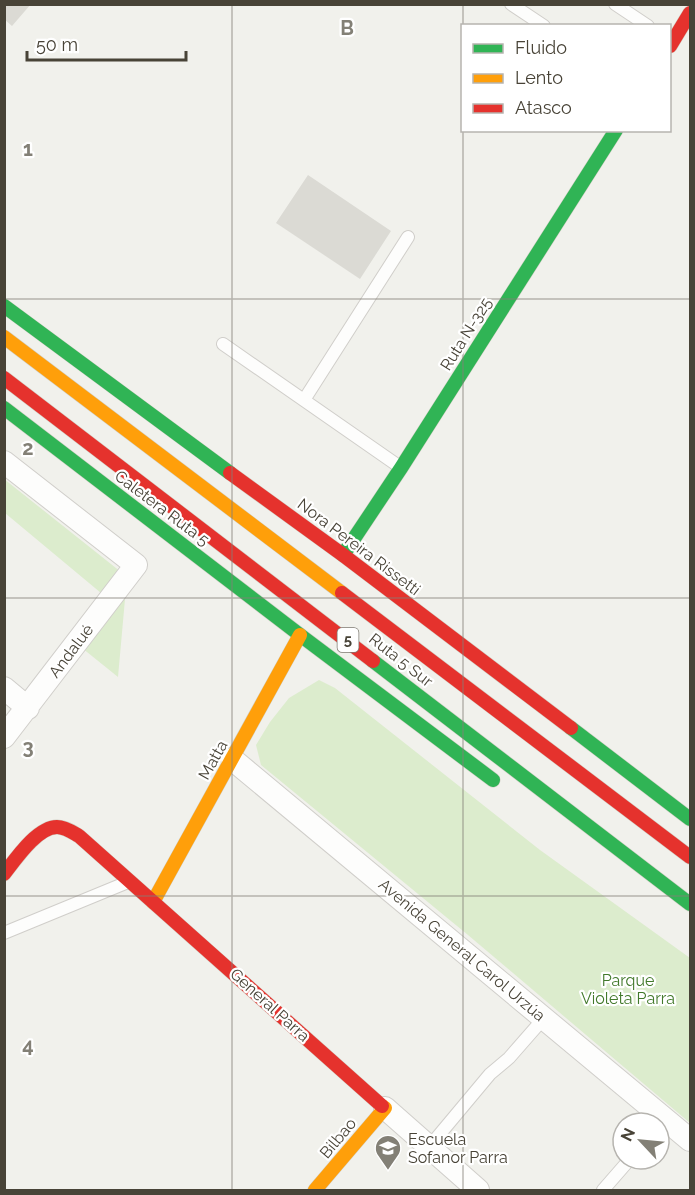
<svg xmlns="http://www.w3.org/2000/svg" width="695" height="1195" viewBox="0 0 695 1195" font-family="Raleway,sans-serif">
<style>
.green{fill:#dceccd}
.building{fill:#dbdad4}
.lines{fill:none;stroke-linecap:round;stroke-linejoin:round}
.lane-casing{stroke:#d0ceca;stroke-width:14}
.street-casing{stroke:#d0ceca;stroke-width:24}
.fast-casing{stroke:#d0cec3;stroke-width:15}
.slow-casing{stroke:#d0cec3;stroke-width:15}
.jam-casing{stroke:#d0cec3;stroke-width:15}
.lane{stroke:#fdfdfc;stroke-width:12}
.street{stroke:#fdfdfc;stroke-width:22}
.fast{stroke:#30b455;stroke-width:14}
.slow{stroke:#ff9f0a;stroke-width:14}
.jam{stroke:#e5322d;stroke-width:14}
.grid{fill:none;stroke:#838076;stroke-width:1.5;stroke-opacity:0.55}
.labels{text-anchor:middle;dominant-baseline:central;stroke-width:4.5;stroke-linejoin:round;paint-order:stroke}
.shield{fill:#fff;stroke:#7f7b73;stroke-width:1.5}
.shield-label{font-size:15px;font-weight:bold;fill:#484337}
.street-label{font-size:16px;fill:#484337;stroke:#fff}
.park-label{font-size:16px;fill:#42792b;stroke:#fff}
.poi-label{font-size:16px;fill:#484337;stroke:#fff;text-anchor:start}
.grid-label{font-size:20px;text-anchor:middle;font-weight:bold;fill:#838076;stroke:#fff;stroke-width:4.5;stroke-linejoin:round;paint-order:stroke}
</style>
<rect width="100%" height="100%" fill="#f1f1ec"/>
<path class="green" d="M4,479L121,572L101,593L5,513Z
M126,588L118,677L82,648Z
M319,680L335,688L540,850L690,958V1123L468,935L261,765L256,745L270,722L289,698Z"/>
<path class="building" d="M4,4H31L12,26L4,19Z
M308,175L391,231L360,279L276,223Z"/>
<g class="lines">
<g class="lane-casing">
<path id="lane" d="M511,4L544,26
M615,4L648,26
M223,344L400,467
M304,400L408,237
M4,933L128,882
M429,1147L490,1074L509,1058L544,1018
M603,1190L630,1159"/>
</g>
<g class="street-casing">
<path id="street" d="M4,462L136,565L4,737
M4,688L28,708
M232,759L690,1140
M385,1108L478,1190"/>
</g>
<g class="fast-casing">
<path id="fast" d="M4,306L230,473
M4,408L300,635
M343,555L401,468L616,130
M300,635L493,780
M373,661L690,904
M571,728L690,819"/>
</g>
<g class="slow-casing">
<path id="slow" d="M4,337L342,593
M153,902L300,635
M315,1190L385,1108L382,1106"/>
</g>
<g class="jam-casing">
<path id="jam" d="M670,46L690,13
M4,378L373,661
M230,473L343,555L571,728
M342,593L690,857
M4,874C15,860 37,827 57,827C65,827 72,832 79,836L382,1106"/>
</g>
<use href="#lane" class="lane"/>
<use href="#street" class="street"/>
<use href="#fast" class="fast"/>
<use href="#slow" class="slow"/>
<use href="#jam" class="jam"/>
</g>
<path class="grid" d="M232,4V1190M463,4V26M463,130V1190M4,299H690M4,598H690M4,896H690"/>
<defs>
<g id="school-pin" transform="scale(1.35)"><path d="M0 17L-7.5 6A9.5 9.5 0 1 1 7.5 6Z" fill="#838076" stroke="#fff"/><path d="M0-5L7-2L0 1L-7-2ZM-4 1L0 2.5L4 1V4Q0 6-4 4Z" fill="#fff"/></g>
</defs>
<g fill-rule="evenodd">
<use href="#school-pin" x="388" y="1148"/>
</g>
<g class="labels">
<rect class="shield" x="337.5" y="628" width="21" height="24" rx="4.5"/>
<g class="shield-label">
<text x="348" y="640">5</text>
</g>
<g class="street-label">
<text transform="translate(466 334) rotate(-58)">Ruta N-325</text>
<text transform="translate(162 508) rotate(37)">Caletera Ruta 5</text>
<text transform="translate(359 547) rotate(37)">Nora Pereira Rissetti</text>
<text transform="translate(71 651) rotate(-53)">Andalué</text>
<text transform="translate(401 660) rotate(38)">Ruta 5 Sur</text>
<text transform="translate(213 760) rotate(-61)">Matta</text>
<text transform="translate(462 950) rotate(40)">Avenida General Carol Urzúa</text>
<text transform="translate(270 1005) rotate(42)">General Parra</text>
<text transform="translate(338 1138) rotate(-50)">Bilbao</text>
</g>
<g class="park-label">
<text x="628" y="980">Parque<tspan x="628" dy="18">Violeta Parra</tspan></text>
</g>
<g class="poi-label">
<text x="408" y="1139">Escuela<tspan x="408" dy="18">Sofanor Parra</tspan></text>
</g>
</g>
<g class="grid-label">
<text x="347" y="35">B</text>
<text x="28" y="156">1</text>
<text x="28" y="455">2</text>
<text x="28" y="754">3</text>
<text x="28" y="1052">4</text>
</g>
<rect width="695" height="1195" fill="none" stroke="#484337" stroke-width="12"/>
<rect x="461" y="24" width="210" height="108" fill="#ffffff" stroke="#b6b4af" stroke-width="1.5"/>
<rect x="473" y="44" width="30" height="9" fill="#30b455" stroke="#b6b4af" stroke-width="1.5"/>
<text x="515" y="54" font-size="18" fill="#484337">Fluido</text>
<rect x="473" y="74" width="30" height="9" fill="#ff9f0a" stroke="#b6b4af" stroke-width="1.5"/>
<text x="515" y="84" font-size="18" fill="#484337">Lento</text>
<rect x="473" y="104" width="30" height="9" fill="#e5322d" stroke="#b6b4af" stroke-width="1.5"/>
<text x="515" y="114" font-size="18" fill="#484337">Atasco</text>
<g transform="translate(641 1141) rotate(296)"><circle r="28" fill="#ffffff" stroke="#b6b4af" stroke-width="1.5"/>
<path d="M0-4.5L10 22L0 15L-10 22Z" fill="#838076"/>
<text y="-9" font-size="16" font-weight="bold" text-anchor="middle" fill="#484337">N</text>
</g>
<path d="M27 51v9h159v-9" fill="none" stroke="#484337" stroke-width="3"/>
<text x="36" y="51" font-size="18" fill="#484337" stroke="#ffffff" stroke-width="4.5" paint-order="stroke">50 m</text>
</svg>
